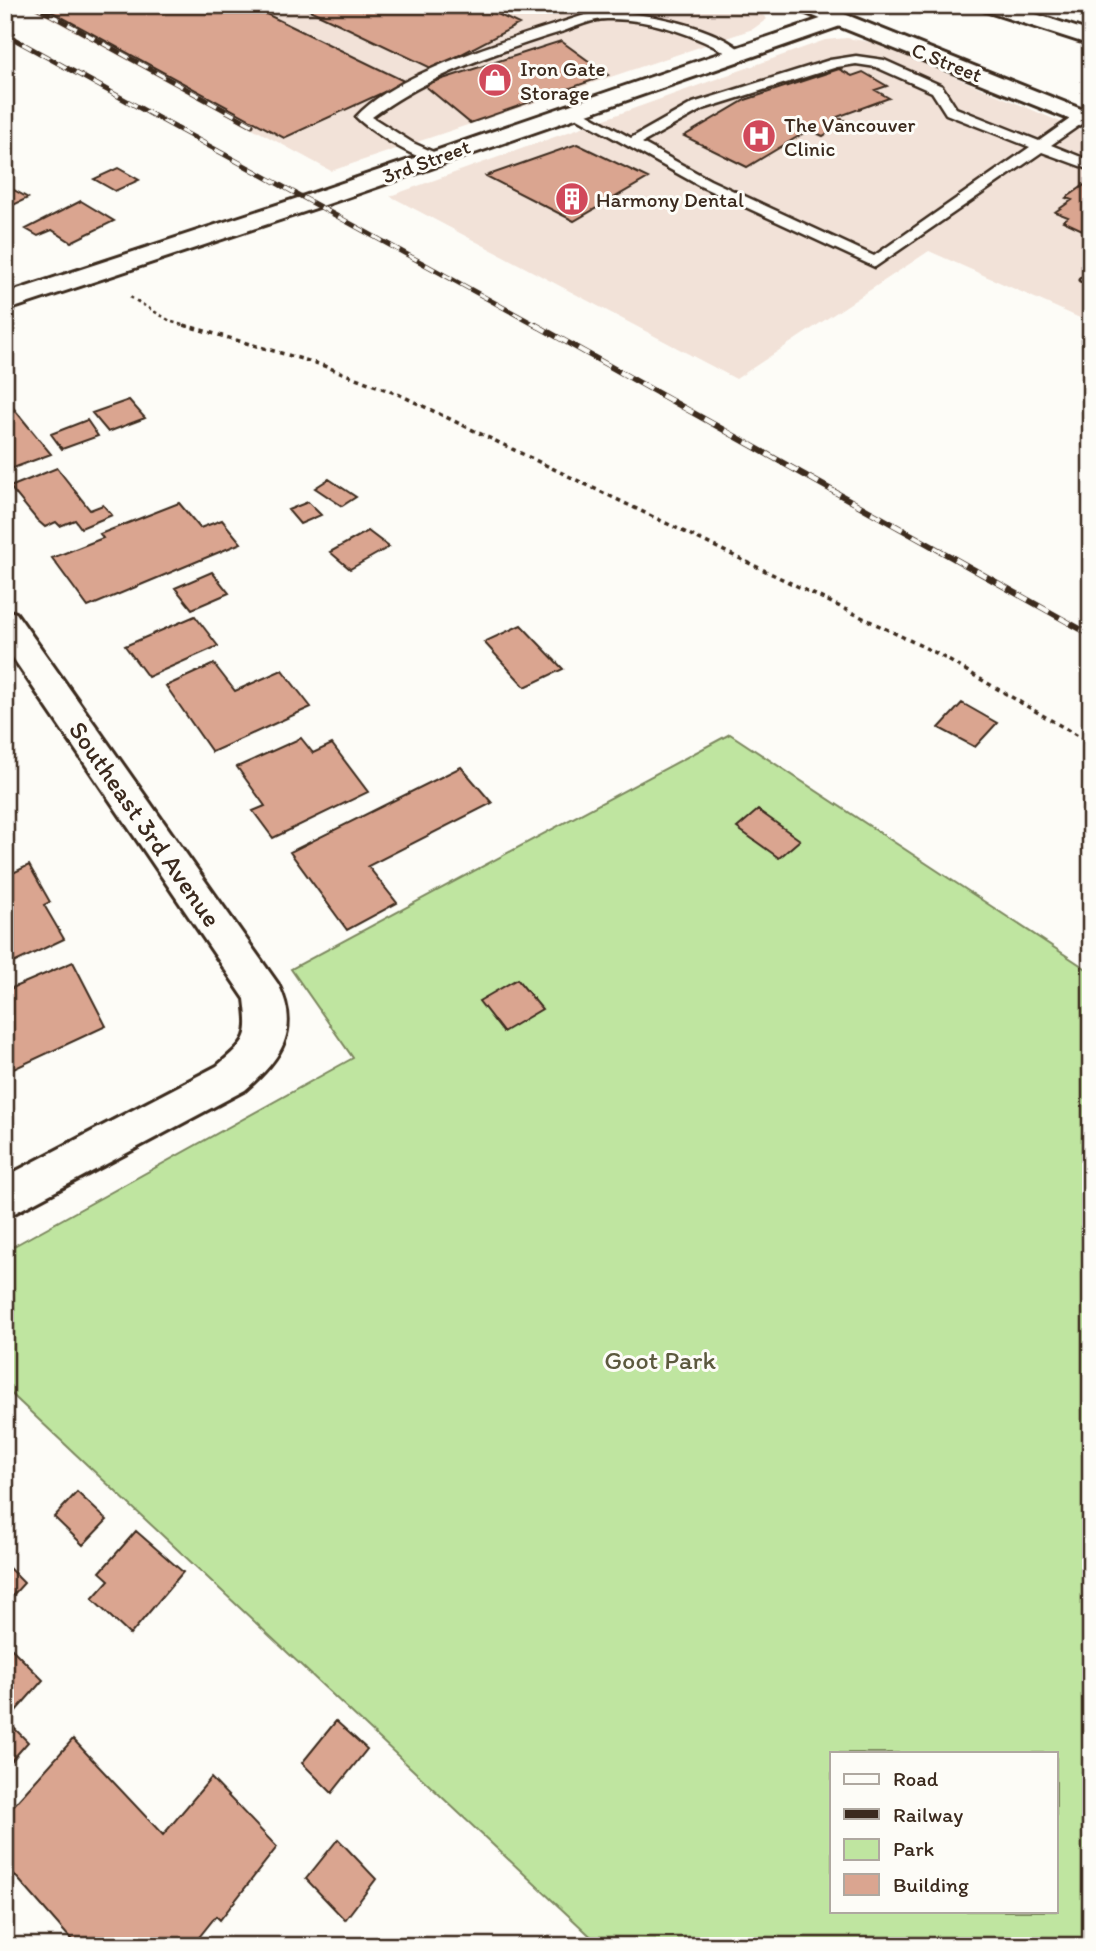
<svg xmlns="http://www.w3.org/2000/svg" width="1096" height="1951" viewBox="0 0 1096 1951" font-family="Itim,sans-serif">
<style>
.built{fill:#f2e2d8}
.green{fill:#bfe5a0;stroke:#7d885f;stroke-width:2;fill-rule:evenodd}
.building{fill:#daa590;stroke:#3b2a1e;stroke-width:2}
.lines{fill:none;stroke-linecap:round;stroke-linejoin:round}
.service-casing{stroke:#3b2a1e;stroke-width:5}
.minor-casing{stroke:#3b2a1e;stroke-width:6}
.tertiary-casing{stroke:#3b2a1e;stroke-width:6}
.secondary-casing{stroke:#3b2a1e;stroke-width:6}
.trunk-casing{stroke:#3b2a1e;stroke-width:6}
.path-far2{stroke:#3b2a1e;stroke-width:2.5;stroke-dasharray:3.5 3.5;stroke-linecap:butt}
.path-far1{stroke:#3b2a1e;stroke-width:3.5;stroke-dasharray:4.5 4.5;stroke-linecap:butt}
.path{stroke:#3b2a1e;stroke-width:4.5;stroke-dasharray:5 5;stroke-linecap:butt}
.service{fill:#fdfcf7;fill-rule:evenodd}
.minor{fill:#fdfcf7;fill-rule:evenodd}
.tertiary{fill:#fdfcf7;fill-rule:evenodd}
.secondary{fill:#fdfcf7;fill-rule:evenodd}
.trunk{fill:#fdfcf7;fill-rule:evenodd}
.rail-far1-casing{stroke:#3b2a1e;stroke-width:5}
.rail-casing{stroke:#3b2a1e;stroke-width:6}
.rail-far1{stroke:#fdfcf7;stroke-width:3.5;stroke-dasharray:10;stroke-linecap:butt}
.rail{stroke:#fdfcf7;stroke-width:4.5;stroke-dasharray:12;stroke-linecap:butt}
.labels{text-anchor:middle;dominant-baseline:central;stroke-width:6;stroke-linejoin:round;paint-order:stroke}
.far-street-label{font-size:21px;fill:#3b2a1e;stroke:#fdfcf7}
.far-poi-label{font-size:21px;fill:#3b2a1e;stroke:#fdfcf7;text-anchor:start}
.street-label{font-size:26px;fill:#3b2a1e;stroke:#fdfcf7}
.park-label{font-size:26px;fill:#5c593e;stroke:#fdfcf7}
</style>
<rect width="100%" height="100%" fill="#fdfcf7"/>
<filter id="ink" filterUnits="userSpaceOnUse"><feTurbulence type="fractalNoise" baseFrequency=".0143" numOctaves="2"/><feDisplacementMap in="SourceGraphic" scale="14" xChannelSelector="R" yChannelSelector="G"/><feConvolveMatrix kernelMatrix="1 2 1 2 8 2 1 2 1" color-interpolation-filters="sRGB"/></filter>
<g filter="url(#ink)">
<path class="built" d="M26,5H752L767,19L753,29L331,171Z
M847,38L876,43L1091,135V323L929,251L736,379L390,196L825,40Z"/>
<path class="green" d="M730,734L1091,972V1946H601L5,1388V1251L353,1058L291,969ZM832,1753H1056V1911H832Z"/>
<path class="building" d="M48,5H248L406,82L284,138L43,7Z
M299,5H478L519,24L433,69Z
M561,41L608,75L470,123L424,85Z
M839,69L852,76L863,72L887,86L875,90L889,98L837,117L846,121L823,136L809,130L747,167L684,136L745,100Z
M577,144L648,178L574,221L486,176Z
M118,168L139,180L115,191L94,179Z
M1090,181L1091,182V239L1085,236L1089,233L1063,221L1068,217L1055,212L1072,200L1066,198Z
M5,185L28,198L5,209Z
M81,201L114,221L71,242L52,230L38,236L26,229Z
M129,400L145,418L108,432L92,413Z
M10,404L51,454L5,471V405Z
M87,420L98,436L62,449L51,434Z
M57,468L90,510L103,505L112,515L81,528L75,520L60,526L56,522L45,527L37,520L10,487Z
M329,479L356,497L342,506L315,488Z
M308,502L321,515L300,524L288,510Z
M179,503L200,528L222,520L241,543L88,607L52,558L103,538L100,534Z
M368,531L389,547L350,569L330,552Z
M212,572L229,593L192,609L175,588Z
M195,616L218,646L148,677L125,646Z
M521,625L563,669L525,687L484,642Z
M214,664L235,691L282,670L311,707L212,752L166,686Z
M962,703L997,723L975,747L939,728Z
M301,738L313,753L332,744L368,792L273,838L253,811L265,806L237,767Z
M461,767L492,803L368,866L397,903L347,930L290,852Z
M758,810L800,840L779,858L737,828Z
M29,865L50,902L44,905L64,939L5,967V866L11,874Z
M73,962L106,1026L5,1073V991Z
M517,979L542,1009L503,1032L479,1001Z
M77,1492L107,1520L83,1545L54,1517Z
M136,1531L183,1572L130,1635L92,1599L109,1580L100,1572Z
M5,1564L24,1583L5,1604Z
M5,1642L43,1680L7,1721L28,1742L5,1768Z
M336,1721L367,1749L332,1793L302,1763Z
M73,1739L163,1835L211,1778L277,1847L220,1920L216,1916L192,1946H77L5,1864V1815Z
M338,1839L376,1879L345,1920L306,1879Z"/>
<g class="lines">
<g class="service-casing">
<path id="service" d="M607,11C645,13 717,26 745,54L733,57C697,35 650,18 607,19C591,19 576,27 561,32C494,53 429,75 372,117L413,143L440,155V161C422,165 369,130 356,117C397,70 524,35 585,15Z
M856,56L884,60L942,86L956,108L1039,141L1077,114H1087V120L1051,145L1091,161V170L1042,152L875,267L700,186L565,111L577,108L631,138L693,103L830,60ZM856,64L876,67L932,92L946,114L1030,147L874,256L710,180L642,143L703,109L837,67Z
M1091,276V286L1080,280L1083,277Z"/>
</g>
<g class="minor-casing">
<path id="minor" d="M5,610L16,613L278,984C301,1030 281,1059 245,1090L5,1218V1177L217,1066C248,1039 250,1039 245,999L5,646Z"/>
</g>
<g class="tertiary-casing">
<path id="tertiary" d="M838,13L849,19L846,24L322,206L5,311V294L304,196Z"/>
</g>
<g class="secondary-casing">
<path id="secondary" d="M793,5H822L1091,113V128L796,9Z"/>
</g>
<g class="trunk-casing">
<path id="trunk" d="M976,5H1008L1091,32V45L979,9Z
M1063,5H1091V17L1066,9Z"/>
</g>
<path class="path-far2" d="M130,297L172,322L190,327"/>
<path class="path-far1" d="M184,325L319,364L400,395L936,653L1090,743"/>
<path class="path" d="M1087,742L1091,744"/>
<use href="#service" class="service"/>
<use href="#minor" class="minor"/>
<use href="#tertiary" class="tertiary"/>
<use href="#secondary" class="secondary"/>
<use href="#trunk" class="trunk"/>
<g class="rail-far1-casing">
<path id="rail-far1" d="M33,5L252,125
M5,34L539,327"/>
</g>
<g class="rail-casing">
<path id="rail" d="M536,325L1091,635"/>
</g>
<use href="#rail-far1" class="rail-far1"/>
<use href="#rail" class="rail"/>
</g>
</g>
<defs>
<g id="shop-disc" transform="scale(1.75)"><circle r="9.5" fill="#d1495b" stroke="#fdfcf7"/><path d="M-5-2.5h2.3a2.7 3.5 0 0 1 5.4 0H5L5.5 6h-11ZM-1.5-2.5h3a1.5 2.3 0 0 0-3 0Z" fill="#fff"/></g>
<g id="hospital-disc" transform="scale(1.75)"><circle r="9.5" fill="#d1495b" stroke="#fdfcf7"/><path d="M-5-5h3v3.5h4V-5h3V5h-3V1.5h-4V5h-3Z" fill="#fff"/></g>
<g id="building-disc" transform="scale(1.75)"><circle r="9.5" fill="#d1495b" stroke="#fdfcf7"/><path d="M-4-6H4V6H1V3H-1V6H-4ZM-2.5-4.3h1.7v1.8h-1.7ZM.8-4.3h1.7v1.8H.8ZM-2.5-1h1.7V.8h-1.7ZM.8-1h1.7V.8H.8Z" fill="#fff"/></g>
</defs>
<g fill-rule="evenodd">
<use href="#shop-disc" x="495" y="80"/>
<use href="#hospital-disc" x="759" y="136"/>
<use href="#building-disc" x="572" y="199"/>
</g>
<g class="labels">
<g class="far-street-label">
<text transform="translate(947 62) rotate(22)">C Street</text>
<text transform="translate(426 161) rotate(-20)">3rd Street</text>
</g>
<g class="far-poi-label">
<text x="520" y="68">Iron Gate<tspan x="520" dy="24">Storage</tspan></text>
<text x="784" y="124">The Vancouver<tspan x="784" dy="24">Clinic</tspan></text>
<text x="596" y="199">Harmony Dental</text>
</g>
<g class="street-label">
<text transform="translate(145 824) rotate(55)">Southeast 3rd Avenue</text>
</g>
<g class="park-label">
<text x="660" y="1360">Goot Park</text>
</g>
</g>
<rect width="1096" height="1951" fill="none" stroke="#fdfcf7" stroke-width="28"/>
<rect x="14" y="14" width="1068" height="1923" fill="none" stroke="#3b2a1e" stroke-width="2.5" filter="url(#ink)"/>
<rect x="830" y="1752" width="228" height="161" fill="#fdfcf7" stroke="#afa8a0" stroke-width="2"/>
<rect x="844" y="1774" width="35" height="10" fill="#fdfcf7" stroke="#afa8a0" stroke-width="2"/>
<text x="893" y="1786" font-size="21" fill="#3b2a1e">Road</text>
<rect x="844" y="1809" width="35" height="10" fill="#3b2a1e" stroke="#afa8a0" stroke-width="2"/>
<text x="893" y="1822" font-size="21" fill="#3b2a1e">Railway</text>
<rect x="844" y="1839" width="35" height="21" fill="#bfe5a0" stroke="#afa8a0" stroke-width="2"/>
<text x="893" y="1856" font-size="21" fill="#3b2a1e">Park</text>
<rect x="844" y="1874" width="35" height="21" fill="#daa590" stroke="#afa8a0" stroke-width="2"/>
<text x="893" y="1892" font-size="21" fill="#3b2a1e">Building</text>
</svg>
